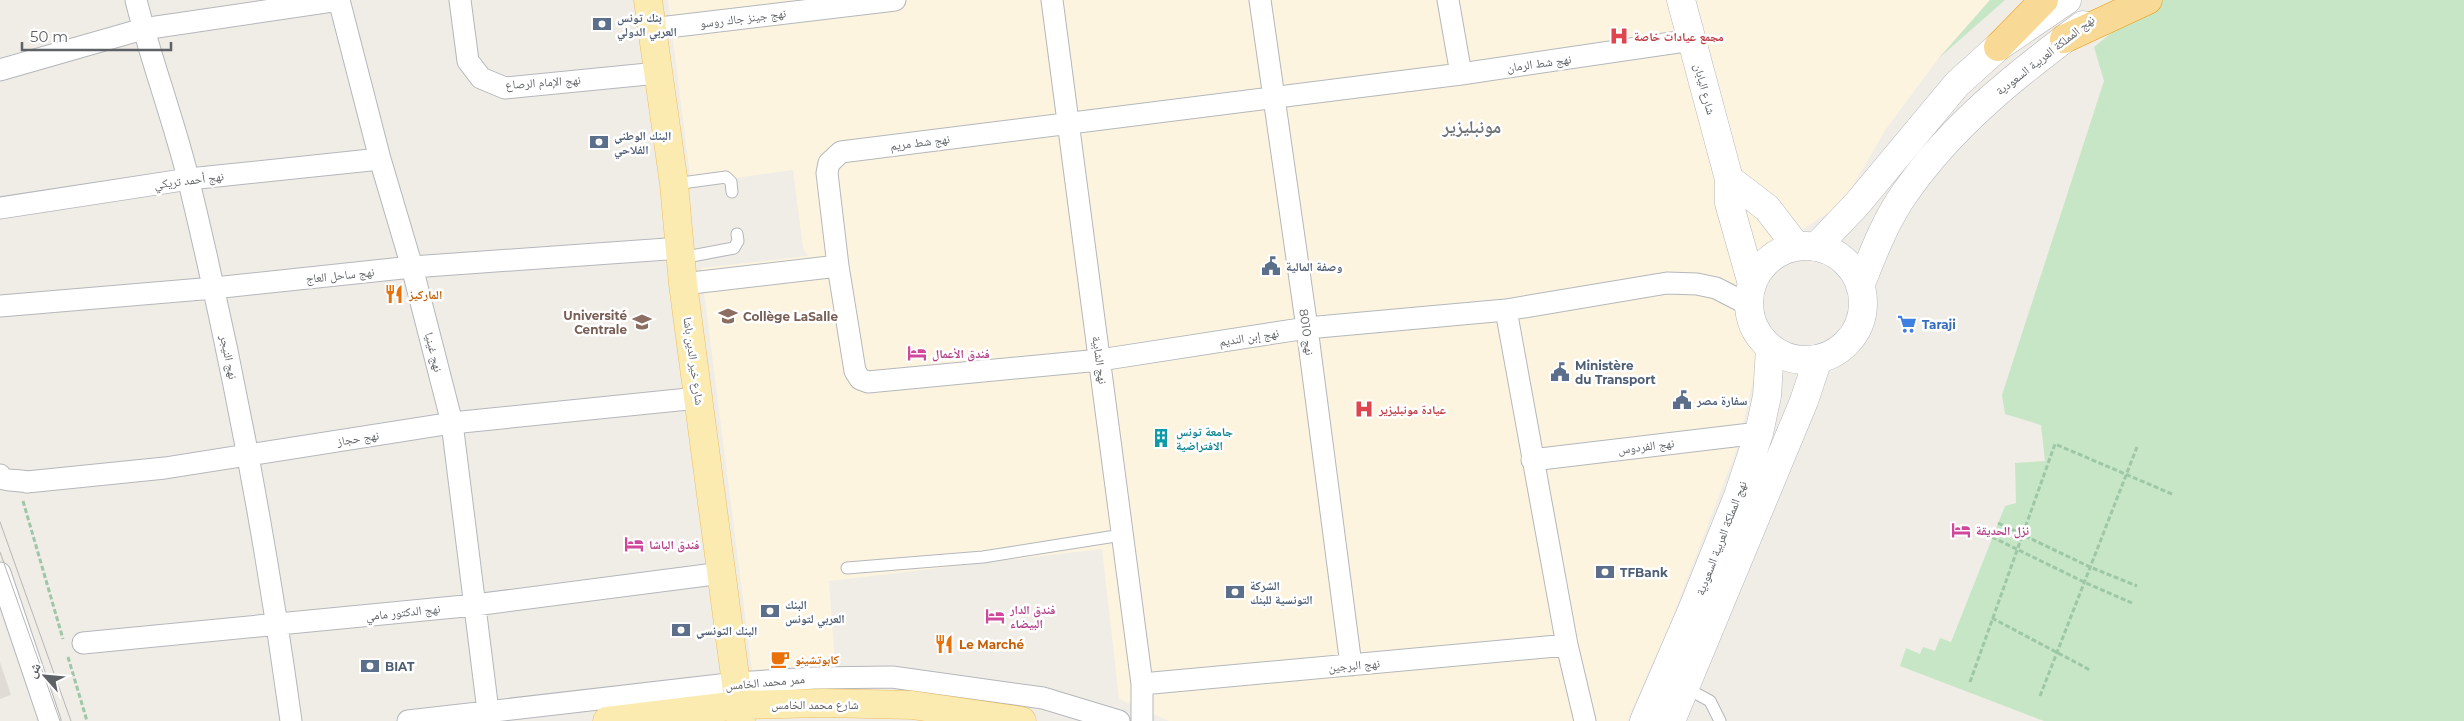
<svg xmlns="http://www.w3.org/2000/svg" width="2464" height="721" viewBox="0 0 2464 721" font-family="Montserrat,'Noto Naskh Arabic',sans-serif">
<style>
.commercial{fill:#fcf4df}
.education{fill:#e0dcd5}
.green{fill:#c7e6c5}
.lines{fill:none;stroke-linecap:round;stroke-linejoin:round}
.lane-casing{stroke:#b4b7bb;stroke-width:13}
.street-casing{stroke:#b4b7bb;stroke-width:23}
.secondary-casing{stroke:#b3b6bb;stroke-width:29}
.primary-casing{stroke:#ebbe64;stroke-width:29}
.highway-casing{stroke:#ec9a0b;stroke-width:29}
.path{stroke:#9ec7a7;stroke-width:3;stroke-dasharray:5 2.5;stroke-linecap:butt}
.lane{stroke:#fff;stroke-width:11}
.street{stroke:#fff;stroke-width:21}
.secondary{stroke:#fff;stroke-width:28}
.primary{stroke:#fbebb0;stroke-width:28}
.highway{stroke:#f8da96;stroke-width:28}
.tram{stroke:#b5b6b6;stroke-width:1}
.labels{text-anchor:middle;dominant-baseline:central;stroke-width:5;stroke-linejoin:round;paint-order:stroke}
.service-label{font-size:12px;font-weight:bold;fill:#4e5e75;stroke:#fff;text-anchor:start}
.street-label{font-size:12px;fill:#5e6266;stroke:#fff}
.health-label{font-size:12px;font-weight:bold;fill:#be3a42;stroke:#fff;text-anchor:start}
.food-label{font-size:12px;font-weight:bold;fill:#c56008;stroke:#fff;text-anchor:start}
.education-label{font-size:12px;font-weight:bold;fill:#785e54;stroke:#fff;text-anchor:end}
.shop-label{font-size:12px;font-weight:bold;fill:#366cbe;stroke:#fff;text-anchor:start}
.hotel-label{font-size:12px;font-weight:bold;fill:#b23c85;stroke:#fff;text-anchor:start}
.culture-label{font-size:12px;font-weight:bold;fill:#0d838f;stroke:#fff;text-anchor:start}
.district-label{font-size:18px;font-weight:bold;fill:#6f7478;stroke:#fff}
</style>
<rect width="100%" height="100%" fill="#f0ede7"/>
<path class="commercial" d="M668,0H1990L1938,59L1886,129L1842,204L1764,254L1745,285L1740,315L1754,341L1757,364L1738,446L1671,621L1627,721H1169L1119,699L1102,549L829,581L835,664L752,670L701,268L808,256L803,248L793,170L691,184Z"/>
<path class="education" d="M0,662L11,695L0,699Z"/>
<path class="green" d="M1990,0H2005L1938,59Z
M2152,0H2464V721H2044L1900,666L1906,648L1920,654L1923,647L1935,651L1940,638L1951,642L2005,506L2016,503L2015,463L2045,461L2041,425L2005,414L2002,395L2104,81L2094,47Z"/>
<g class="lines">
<g class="lane-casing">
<path id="lane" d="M674,184L726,177L731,182L732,192
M681,258L734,248L738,241L737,234
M847,568L983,557L1122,535
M1686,688L1710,701L1720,721"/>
</g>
<g class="street-casing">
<path id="street" d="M136,0C151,61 174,120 189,182C232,360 266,539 291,721
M339,0L380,159L412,267L452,423L488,711
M460,0L468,61L481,78L505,88L658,73
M1052,0L1142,684V721
M1260,0L1307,328L1351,665
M1448,0L1461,74L1692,40
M651,29L895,0
M0,70L143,29L339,0
M0,208L189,179L380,159
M838,266L855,371L860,379L868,382L1100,360L1307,328L1506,310L1667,283L1697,284L1716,288L1749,305
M683,284L838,266L827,173L829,163L841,152L1461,74
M0,306L214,288L412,267L681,248
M1506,310L1567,645L1585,721
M1532,460L1759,433
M0,475L1,478C10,482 18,479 27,482L165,468L452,423L698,398
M0,573L50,721
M83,643L475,605L722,573
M1142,684L1567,645
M408,721L737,683L814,678L892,677L1043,698L1119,721"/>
</g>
<g class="secondary-casing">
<path id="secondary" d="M1681,0L1729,179V203L1752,284
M1729,179L1767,208L1797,247
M1749 303a57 57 0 1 1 114 0a57 57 0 1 1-114 0Z
M1816,247L1857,204L1957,84L1998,47L2067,0
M1860,286C1873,254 1885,221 1905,193C1952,125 2017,74 2083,25
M1644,721L1692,610L1738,496L1759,433L1767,396L1770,348
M1671,721L1804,401L1818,359"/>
</g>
<g class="primary-casing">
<path id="primary" d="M648,0L674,184L683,284L741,721
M607,721L739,705L824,703L912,705L1022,721"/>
</g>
<g class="highway-casing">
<path id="highway" d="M2064,39L2148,0
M1998,47L2044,0"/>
</g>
<path class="path" d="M23,501L63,639
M1998,523L2090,567L2137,586
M1992,537L2084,582L2132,603
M1992,618L2090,670
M68,657L87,721
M1970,682L2055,444L2172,494
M2040,696L2137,447"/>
<use href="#lane" class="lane"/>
<use href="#street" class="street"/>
<use href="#secondary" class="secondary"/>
<use href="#primary" class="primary"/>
<use href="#highway" class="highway"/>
<path class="tram" d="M0,522L71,721
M0,552L60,721"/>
</g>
<defs>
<g id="bank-bare" transform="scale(1.5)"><path d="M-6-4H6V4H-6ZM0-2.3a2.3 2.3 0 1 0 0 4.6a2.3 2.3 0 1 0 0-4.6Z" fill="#5c6f8a" stroke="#fff" stroke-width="2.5" paint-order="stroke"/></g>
<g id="hospital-bare" transform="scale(1.5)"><path d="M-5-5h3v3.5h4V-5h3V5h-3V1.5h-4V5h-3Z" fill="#e0444e" stroke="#fff" stroke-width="2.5" paint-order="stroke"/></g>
<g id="civic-bare" transform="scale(1.5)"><path d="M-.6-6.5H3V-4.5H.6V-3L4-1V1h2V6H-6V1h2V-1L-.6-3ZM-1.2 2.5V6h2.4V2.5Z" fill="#5c6f8a" stroke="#fff" stroke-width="2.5" paint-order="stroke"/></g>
<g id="restaurant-bare" transform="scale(1.5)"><path d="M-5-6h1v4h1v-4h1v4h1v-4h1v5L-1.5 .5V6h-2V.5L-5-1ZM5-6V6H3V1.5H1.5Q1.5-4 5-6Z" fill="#e8710a" stroke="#fff" stroke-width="2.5" paint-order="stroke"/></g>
<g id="university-bare" transform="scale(1.5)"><path d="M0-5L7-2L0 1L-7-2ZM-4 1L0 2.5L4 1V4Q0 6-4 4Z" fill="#8d6e63" stroke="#fff" stroke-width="2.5" paint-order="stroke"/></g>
<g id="supermarket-bare" transform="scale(1.5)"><path d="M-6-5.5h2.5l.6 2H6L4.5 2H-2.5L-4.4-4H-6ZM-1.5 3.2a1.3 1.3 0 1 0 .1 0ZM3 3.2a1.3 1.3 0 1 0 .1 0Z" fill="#3f7fe0" stroke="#fff" stroke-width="2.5" paint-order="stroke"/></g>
<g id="hotel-bare" transform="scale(1.5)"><path d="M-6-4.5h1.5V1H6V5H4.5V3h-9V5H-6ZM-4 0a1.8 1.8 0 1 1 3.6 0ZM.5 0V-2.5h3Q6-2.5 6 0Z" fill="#d1479c" stroke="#fff" stroke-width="2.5" paint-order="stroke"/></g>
<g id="building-bare" transform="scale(1.5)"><path d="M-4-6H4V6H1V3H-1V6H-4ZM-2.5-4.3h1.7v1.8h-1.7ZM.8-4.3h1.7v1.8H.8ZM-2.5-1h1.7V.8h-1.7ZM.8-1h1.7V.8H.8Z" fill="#0f9aa8" stroke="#fff" stroke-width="2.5" paint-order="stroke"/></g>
<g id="cafe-bare" transform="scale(1.5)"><path d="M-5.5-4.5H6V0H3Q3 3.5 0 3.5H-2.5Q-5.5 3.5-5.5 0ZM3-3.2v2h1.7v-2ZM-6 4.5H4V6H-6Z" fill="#e8710a" stroke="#fff" stroke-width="2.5" paint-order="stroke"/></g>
</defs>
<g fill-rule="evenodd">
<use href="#bank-bare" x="602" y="24"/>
<use href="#hospital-bare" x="1619" y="36"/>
<use href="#bank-bare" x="599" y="142"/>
<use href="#civic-bare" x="1271" y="266"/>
<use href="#restaurant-bare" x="394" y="294"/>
<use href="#university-bare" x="728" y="316"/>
<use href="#university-bare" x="642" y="322"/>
<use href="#supermarket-bare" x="1907" y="324"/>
<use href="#hotel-bare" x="917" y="353"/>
<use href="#civic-bare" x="1560" y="372"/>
<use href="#civic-bare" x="1682" y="400"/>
<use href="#hospital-bare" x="1364" y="409"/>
<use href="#building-bare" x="1161" y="438"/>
<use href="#hotel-bare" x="1961" y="530"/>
<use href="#hotel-bare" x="634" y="544"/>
<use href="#bank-bare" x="1605" y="572"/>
<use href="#bank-bare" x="1235" y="592"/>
<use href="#bank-bare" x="770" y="611"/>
<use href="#hotel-bare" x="995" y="616"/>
<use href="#bank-bare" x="681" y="630"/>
<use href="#restaurant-bare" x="944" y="644"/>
<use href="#cafe-bare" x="780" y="659"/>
<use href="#bank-bare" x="370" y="666"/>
</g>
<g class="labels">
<g class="service-label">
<text x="617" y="17">بنك تونس<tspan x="617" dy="14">العربي الدولي</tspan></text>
<text x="614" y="135">البنك الوطني<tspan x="614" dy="14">الفلاحي</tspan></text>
<text x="1286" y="266">وصفة المالية</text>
<text x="1575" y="365">Ministère<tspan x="1575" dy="14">du Transport</tspan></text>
<text x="1697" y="400">سفارة مصر</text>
<text x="1620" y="572">TFBank</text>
<text x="1250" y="585">الشركة<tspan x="1250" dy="14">التونسية للبنك</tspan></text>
<text x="785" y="604">البنك<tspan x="785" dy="14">العربي لتونس</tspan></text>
<text x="696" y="630">البنك التونسي</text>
<text x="385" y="666">BIAT</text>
</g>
<g class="street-label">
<text transform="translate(743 18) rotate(-7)">نهج جينز جاك روسو</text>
<text transform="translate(2045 55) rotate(-38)">نهج المملكة العربية السعودية</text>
<text transform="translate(1539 63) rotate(-8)">نهج شط الرمان</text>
<text transform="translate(543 82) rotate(-4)">نهج الإمام الرصاع</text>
<text transform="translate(1705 89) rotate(75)">شارع اليابان</text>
<text transform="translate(920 142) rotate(-7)">نهج شط مريم</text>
<text transform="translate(189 180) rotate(-7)">نهج أحمد تريكي</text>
<text transform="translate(340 275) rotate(-6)">نهج ساحل العاج</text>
<text transform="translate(1307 332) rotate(82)">نهج 8010</text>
<text transform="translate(1249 337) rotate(-9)">نهج إبن النديم</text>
<text transform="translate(434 352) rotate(76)">نهج غينيا</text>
<text transform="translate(229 357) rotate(78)">نهج النيجر</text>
<text transform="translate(1100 360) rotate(82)">نهج الشابية</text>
<text transform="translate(694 361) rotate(82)">شارع خير الدين باشا</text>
<text transform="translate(358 438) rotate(-9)">نهج حجاز</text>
<text transform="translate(1646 446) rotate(-7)">نهج الفردوس</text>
<text transform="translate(1721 538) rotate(-69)">نهج المملكة العربية السعودية</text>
<text transform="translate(403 612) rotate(-6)">نهج الدكتور مامي</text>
<text transform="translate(1354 665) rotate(-5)">نهج البرجين</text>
<text transform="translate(765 682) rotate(-5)">ممر محمد الخامس</text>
<text x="815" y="704">شارع محمد الخامس</text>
</g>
<g class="health-label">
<text x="1634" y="36">مجمع عيادات خاصة</text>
<text x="1379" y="409">عيادة مونبليزير</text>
</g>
<g class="food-label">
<text x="409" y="294">الماركيز</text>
<text x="959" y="644">Le Marché</text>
<text x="795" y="659">كابوتشينو</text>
</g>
<g class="education-label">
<text x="627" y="315">Université<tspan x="627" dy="14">Centrale</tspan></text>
<text x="743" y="316" text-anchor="start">Collège LaSalle</text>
</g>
<g class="shop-label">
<text x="1922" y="324">Taraji</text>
</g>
<g class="hotel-label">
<text x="932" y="353">فندق الأعمال</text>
<text x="1976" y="530">نزل الحديقة</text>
<text x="649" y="544">فندق الباشا</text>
<text x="1010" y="609">فندق الدار<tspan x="1010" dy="14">البيضاء</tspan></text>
</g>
<g class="culture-label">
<text x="1176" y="431">جامعة تونس<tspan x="1176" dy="14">الافتراضية</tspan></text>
</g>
<g class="district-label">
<text x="1472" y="127">مونبليزير</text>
</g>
</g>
<g transform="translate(45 676) rotate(297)" stroke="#ffffff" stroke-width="4" paint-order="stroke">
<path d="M0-4L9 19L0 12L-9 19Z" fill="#5e6266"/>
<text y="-8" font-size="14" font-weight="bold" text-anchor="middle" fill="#5e6266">ش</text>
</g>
<path d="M22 42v8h149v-8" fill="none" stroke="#5e6266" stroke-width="2.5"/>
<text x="30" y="42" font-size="15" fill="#5e6266" stroke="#ffffff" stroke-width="4" paint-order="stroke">50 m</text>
</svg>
